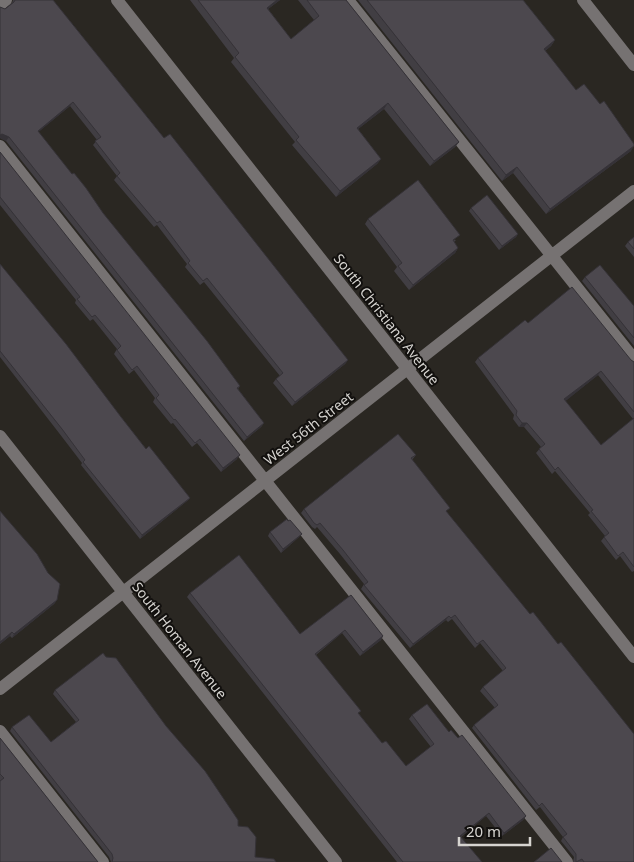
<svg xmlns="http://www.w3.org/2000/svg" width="634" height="862" viewBox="0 0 634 862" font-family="'Noto Sans',sans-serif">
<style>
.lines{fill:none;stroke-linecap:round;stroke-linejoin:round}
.minor{stroke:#767272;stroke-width:12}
.wall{fill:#413e43;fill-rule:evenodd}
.shaded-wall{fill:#353237}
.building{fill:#4c484e;stroke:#353237}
.labels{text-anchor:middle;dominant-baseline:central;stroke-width:4;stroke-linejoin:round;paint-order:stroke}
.street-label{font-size:14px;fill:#d6d4d0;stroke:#12100e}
</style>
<rect width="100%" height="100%" fill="#2a2722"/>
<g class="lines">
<path class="minor" d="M117,0L634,657
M348,0L634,359
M583,0L634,65
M0,5L6,0
M0,146L567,862
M0,436L336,862
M0,689L634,191
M0,731L103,862"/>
</g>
<path class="wall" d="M13,0H53L164,138L348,360L345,364L292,406L273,383L276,379L280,376L204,282L200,285L185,267L187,264L157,225L154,227L114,180L117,176L93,145L97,140L70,106L38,132L240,386L238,389L264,423L261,427L244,441L6,141L0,138V7L5,9L12,3Z
M190,0H280L268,9L291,39L314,20L298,0H346L459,142L455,147L430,166L384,109L358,129L381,159L377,164L336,197L292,145L295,142L231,62L234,58Z
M358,0H523L555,40L551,46L545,51L576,90L631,151L546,214L513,173L502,181Z
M0,152L237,459L221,472L197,443L192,447L173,423L171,424L153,402L155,398L134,370L129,374L114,354L117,349L93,319L90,321L75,303L76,300L0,205Z
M471,208L518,234L516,237L499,250L469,211Z
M368,219L456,240L454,242L458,248L455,253L409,290L394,271L397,267L365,224Z
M634,237V257L625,246L628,242Z
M0,264L121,417L146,449L190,498L187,501L140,539L81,465L82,463L59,433L0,357Z
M585,277L634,306V346L582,281Z
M528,323L631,360L634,362V571L632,572L620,556L616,560L601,541L605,536L588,515L590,513L555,471L552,474L536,453L541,447L524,427H519L513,419L514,415L475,362L478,358ZM598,375L633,419L601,445L565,401Z
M416,455L412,460L447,512L634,862H573L574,857L561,841L563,837L540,807L536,810L472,728L474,725L495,708L480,691L483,687L503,671L480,643L475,648L452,619L448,622L446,620L410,648L361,589L364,584L340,554L317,527L315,529L312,527L301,513L304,509Z
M0,511L57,600L54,604L12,638L10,636L0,644Z
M288,521L299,537L281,553L268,536L270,532Z
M190,593L300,634L351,595L383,636L381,640L360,656L342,633L316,655L359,714L382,743L406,766L431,747L409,719L412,715L449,732L458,738L526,816L523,820L502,836L486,816L461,837L482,862H397L187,597Z
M55,690L238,826L255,857L276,862H111L109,857L10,731L12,727L51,742L76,722L53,694Z
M0,738L98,862L0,781Z"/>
<path class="shaded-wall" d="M277,0H280L263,13L267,8Z
M555,40L551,46L540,55L544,49Z
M73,102L70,106L35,135L38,131Z
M388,103L384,109L353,133L357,128Z
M2,134L9,137L6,141L0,138V135Z
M459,142L455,147L430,166L434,161Z
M634,146L631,151L546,214L550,209Z
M381,159L377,164L336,197L340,191Z
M517,167L513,173L502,181L506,175Z
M518,234L516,237L499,250L502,246Z
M458,248L455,253L409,290L413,285Z
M348,360L345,364L292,406L295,402Z
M601,371L598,375L562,404L564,399Z
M264,423L261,427L244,441L247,437Z
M522,423H527L524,427H519Z
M240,455L237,459L221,472L223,468Z
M190,498L187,501L140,539L142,535Z
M302,534L299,537L281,553L283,549Z
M57,600L54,604L12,638L14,634Z
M449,616L446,620L410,648L413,644Z
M345,630L342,633L312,657L315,654Z
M12,632L10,636L0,644V642Z
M383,636L381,640L360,656L363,652Z
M489,813L486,816L457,840L460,836Z
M526,816L523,820L502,836L504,833Z"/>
<path class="building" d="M15,0H53L164,138L170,134L348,360L295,402L276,379L283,373L207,278L203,281L188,263L190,261L160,221L157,223L117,176L120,173L95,141L101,137L73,102L38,131L72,174L74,173L86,188L103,213L207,341L240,386L237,388L264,423L247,437L9,137L2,134L0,135V7L5,9L14,2Z
M198,0H277L267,8L291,39L319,16L307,0H346L459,142L434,161L388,103L357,128L381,159L340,191L296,140L299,137L235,57L239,53Z
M367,0H523L555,40L544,49L576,90L584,84L600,104L604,101L634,144V146L550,209L517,167L506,175Z
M0,152L240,455L223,468L200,439L195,443L175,419L174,420L156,398L159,395L137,366L132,370L117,350L121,346L95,315L92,317L77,299L80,297L0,197Z
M418,180L460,235L453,240L458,248L413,285L398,266L402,263L368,219Z
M487,195L518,234L502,246L471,208Z
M634,237V249L628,242Z
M0,264L66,344L121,417L146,449L149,446L190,498L142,535L83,462L85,460L62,429L0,351Z
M600,265L634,306V338L585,277Z
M572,287L631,360L634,362V412L601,371L564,399L601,445L634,418V567L623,552L618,556L604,537L609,533L591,511L593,510L558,467L555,470L539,449L545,444L527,423H522L516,415L517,411L478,358L525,320L528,323Z
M398,434L416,455L411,458L450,508L446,511L530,614L533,612L558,644L561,642L634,734V862H584L582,859L576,862V854L563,837L567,834L542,803L539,806L474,725L498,705L483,687L506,668L483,640L477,644L455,615L451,618L449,616L413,644L364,585L368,582L343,550L320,523L317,525L314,523L304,509Z
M0,511L37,554L48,573L60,584L57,600L14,634L12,632L0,642Z
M287,519L288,521L290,520L302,534L283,549L270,532Z
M239,555L300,634L351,595L383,636L363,652L345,630L315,654L361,711L358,713L382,743L386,741L406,766L434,744L412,715L427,704L449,732L451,730L458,738L462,735L526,816L504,833L489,813L460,836L482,862H403L190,593Z
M103,653L106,657L116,658L166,726L205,771L238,820V826L248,827L256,837L255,857L274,859L276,862H112L113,858L112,854L12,727L29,715L51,742L79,720L55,690Z
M0,738L98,862H0V781L4,778L0,774Z
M551,848L562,862H534Z"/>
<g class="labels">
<g class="street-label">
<text transform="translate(387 319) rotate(52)">South Christiana Avenue</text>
<text transform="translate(308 428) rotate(-38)">West 56th Street</text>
<text transform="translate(180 640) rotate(52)">South Homan Avenue</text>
</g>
</g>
<path d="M459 837v8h71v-8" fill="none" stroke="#d6d4d0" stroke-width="2.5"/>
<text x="466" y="837" font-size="15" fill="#d6d4d0" stroke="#12100e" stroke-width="4" paint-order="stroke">20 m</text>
</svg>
